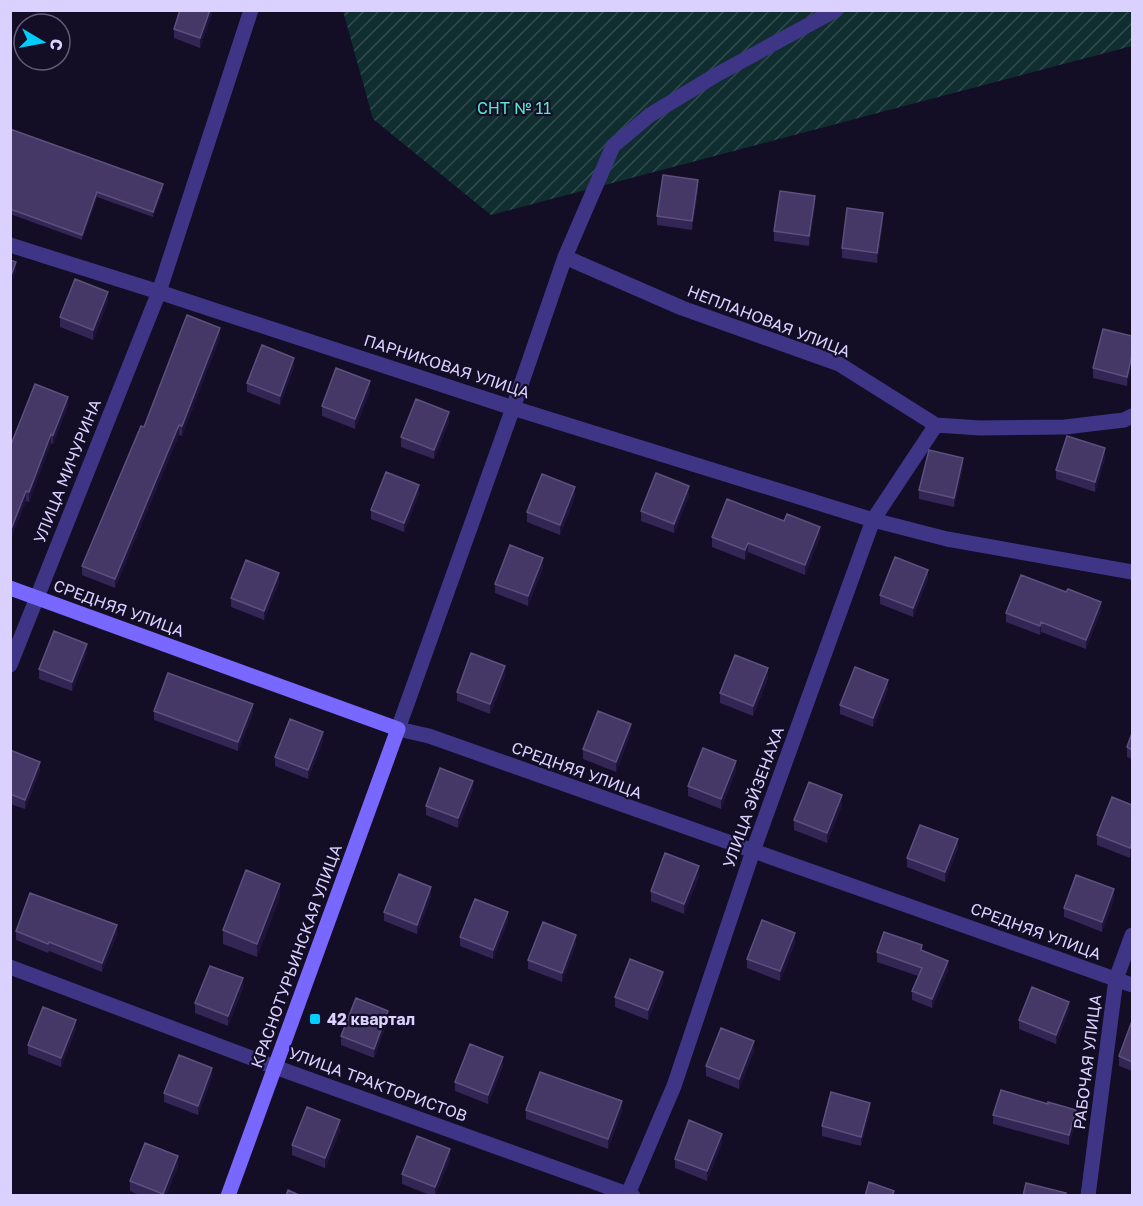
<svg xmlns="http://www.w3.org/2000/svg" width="1143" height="1206" viewBox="0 0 1143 1206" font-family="'Golos Text',sans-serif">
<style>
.garden{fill:url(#garden-furrows)}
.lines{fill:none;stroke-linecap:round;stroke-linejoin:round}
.minor{stroke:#3f3587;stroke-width:15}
.secondary{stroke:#7968ff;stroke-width:15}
.wall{fill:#332554}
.shaded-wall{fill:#1e1439}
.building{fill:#453766;stroke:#5c507e;stroke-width:1.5}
.poi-dot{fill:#00cdfc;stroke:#130d25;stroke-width:2}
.labels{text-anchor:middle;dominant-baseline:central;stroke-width:4.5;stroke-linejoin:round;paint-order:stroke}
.park-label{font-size:16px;fill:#55e7cf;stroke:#130d25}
.street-label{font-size:16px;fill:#dad1ff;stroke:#130d25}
.poi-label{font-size:16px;font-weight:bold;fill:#dad1ff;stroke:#130d25;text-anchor:start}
</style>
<defs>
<pattern id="garden-furrows" width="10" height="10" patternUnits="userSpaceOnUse" patternTransform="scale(1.5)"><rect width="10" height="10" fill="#102e2f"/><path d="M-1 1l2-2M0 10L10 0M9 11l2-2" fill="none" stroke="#324b4e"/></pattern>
</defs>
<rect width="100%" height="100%" fill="#130d25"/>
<path class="garden" d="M1132,10V46L491,215L373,119L343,11Z"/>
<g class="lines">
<path class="minor" d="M836,10L716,75L650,115L613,146L565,257L513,408L398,729L429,736L1132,985
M10,245L159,292L513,408L873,520L947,539L1132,572
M565,257L682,308L839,364L936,425L980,428L1065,427L1124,420L1132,416
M10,665L159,292L251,10
M10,967L275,1067L633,1196
M628,1194L674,1086L753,851L873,520L936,425
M1088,1196L1116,979L1132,935"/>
<path class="secondary" d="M10,588L398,729L228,1196"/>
</g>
<path class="wall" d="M212,10V14L200,48L174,38V29Z
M10,129L163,189L153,217L97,197L82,240L10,214Z
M698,190L692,230L657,225V216Z
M815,206L809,246L774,241V231Z
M883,222L877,263L842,258V248Z
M108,302L93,340L60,327V317Z
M1132,336L1127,386L1093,378V368Z
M220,337L182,436L179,435L115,588L82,575V566L144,427Z
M294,367L280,405L247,392V383Z
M370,391L355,429L322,416V406Z
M68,406L53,444L51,443L29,502L26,501L10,541V441L12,442Z
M449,422L434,459L401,447V437Z
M1105,458L1095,492L1056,479V470Z
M963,468L954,507L919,499V490Z
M419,494L404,532L371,519V510Z
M689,496L674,533L641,521V511Z
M575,497L560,535L527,522V512Z
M712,537H820L805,575L748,552L745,560L712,547Z
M543,568L528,606L495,593V584Z
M928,579L913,617L880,604V595Z
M279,582L264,620L231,607V598Z
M1101,611L1086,649L1041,632L1040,635L1006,622V613Z
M87,653L72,691L39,679V669Z
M505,676L490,714L457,701V692Z
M768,678L753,716L720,703V693Z
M888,689L873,727L840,714V705Z
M154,711L253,713L238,751L154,720Z
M631,733L616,772L583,759V749Z
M1132,733V759L1127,757V747Z
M323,741L308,779L275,766V757Z
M10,750L40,771L25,809L10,804Z
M736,771L721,809L688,796V786Z
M473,790L458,828L426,815V806Z
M842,805L827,843L794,830V820Z
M1132,805L1130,858L1097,845V835Z
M958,848L945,882L907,867V858Z
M699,876L684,914L651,901V891Z
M431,896L417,934L384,921V912Z
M280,897L257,957L223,944V930Z
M1114,899L1102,932L1064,917V908Z
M508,921L493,959L460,946V937Z
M16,931L117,934L102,972L49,951L48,953L16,940Z
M795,943L780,981L747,968V959Z
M576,944L562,982L528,969V960Z
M922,950L948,971L932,1008L912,1000V991L918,976L877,962V952Z
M663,982L648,1020L615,1007V997Z
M243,988L228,1026L195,1013V1003Z
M1069,1011L1056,1044L1019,1029V1020Z
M388,1020L374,1058L341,1045V1036Z
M1132,1021V1071L1119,1066V1056Z
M76,1029L61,1067L28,1054V1045Z
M754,1051L739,1089L706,1076V1066Z
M503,1066L488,1104L455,1091V1082Z
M212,1077L198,1115L164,1102V1093Z
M526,1110L622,1111L608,1149L526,1119Z
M870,1112L861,1146L822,1136V1126Z
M993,1115L1076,1119L1069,1145L993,1124Z
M340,1130L325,1168L292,1155V1145Z
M722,1143L707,1181L675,1168V1159Z
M450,1159L435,1196H432L402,1184V1174Z
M178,1166L166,1196H142L130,1191V1181Z"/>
<path class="shaded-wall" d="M210,10H212V14L200,48V38Z
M698,180V190L692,230V221Z
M163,184V189L153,217V212Z
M97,192V197L82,240V235Z
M815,196V206L809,246V236Z
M883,213V222L877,263V253Z
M16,262V272L10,287V278Z
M108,292V302L93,340V330Z
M220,328V337L182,436V426Z
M1132,355V364L1127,386V377Z
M294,358V367L280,405V396Z
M370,381V391L355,429V419Z
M68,397V406L53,444V435Z
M449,412V422L434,459V450Z
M179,425V435L115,588V579Z
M51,434V443L29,502V492Z
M1105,448V458L1095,492V482Z
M963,458V468L954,507V498Z
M419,485V494L404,532V523Z
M689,486V496L674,533V524Z
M575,487V497L560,535V525Z
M26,491V501L10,541V532Z
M820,527V537L805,575V565Z
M748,543V552L745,560V550Z
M543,558V568L528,606V596Z
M928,570V579L913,617V608Z
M279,573V582L264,620V611Z
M1101,602V611L1086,649V640Z
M1041,622V632L1040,635V626Z
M87,644V653L72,691V682Z
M505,666V676L490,714V704Z
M768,668V678L753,716V706Z
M888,680V689L873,727V718Z
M253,704V713L238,751V742Z
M631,724V733L616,772V762Z
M323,732V741L308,779V770Z
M736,761V771L721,809V799Z
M40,762V771L25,809V800Z
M473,781V790L458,828V818Z
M842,795V805L827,843V833Z
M958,839V848L945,882V872Z
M1132,842V852L1130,858V848Z
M699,866V876L684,914V904Z
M280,884V897L257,957V944Z
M431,887V896L417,934V925Z
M1114,889V899L1102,932V922Z
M508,912V921L493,959V950Z
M117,925V934L102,972V963Z
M795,933V943L780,981V971Z
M576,935V944L562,982V973Z
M948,961V971L932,1008V999Z
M663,972V982L648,1020V1010Z
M243,978V988L228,1026V1016Z
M1069,1002V1011L1056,1044V1035Z
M388,1011V1020L374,1058V1049Z
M76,1020V1029L61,1067V1058Z
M754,1041V1051L739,1089V1079Z
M503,1057V1066L488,1104V1095Z
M212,1068V1077L198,1115V1106Z
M622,1101V1111L608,1149V1139Z
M870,1103V1112L861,1146V1137Z
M1076,1110V1119L1069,1145V1135Z
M340,1120V1130L325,1168V1158Z
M722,1134V1143L707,1181V1171Z
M450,1149V1159L435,1196V1187Z
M178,1156V1166L166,1196H163Z"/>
<path class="building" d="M180,10H210L200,38L174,29Z
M10,129L163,184L153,212L97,192L82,235L10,209Z
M663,175L698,180L692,221L657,216Z
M780,191L815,196L809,236L774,231Z
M847,208L883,213L877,253L842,248Z
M10,260L16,262L10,278Z
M75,279L108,292L93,330L60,317Z
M187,315L220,328L182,426L179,425L115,579L82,566L141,426L144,427Z
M1103,329L1132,336V355L1127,377L1093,368Z
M262,345L294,358L280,396L247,383Z
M336,368L370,381L355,419L322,406Z
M35,384L68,397L53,435L51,434L29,492L26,491L10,532V441L12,442Z
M416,399L449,412L434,450L401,437Z
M1067,436L1105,448L1095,482L1056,470Z
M929,450L963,458L954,498L919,490Z
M386,472L419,485L404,523L371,510Z
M656,473L689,486L674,524L641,511Z
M542,474L575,487L560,525L527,512Z
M727,499L784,521L787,514L820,527L805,565L748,543L745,550L712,537Z
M510,545L543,558L528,596L495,584Z
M895,557L928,570L913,608L880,595Z
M246,560L279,573L264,611L231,598Z
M1021,575L1066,592L1068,589L1101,602L1086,640L1041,622L1040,626L1006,613Z
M54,631L87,644L72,682L39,669Z
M471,653L505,666L490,704L457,692Z
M735,655L768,668L753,706L720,693Z
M855,667L888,680L873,718L840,705Z
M168,673L253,704L238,742L154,711Z
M598,711L631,724L616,762L583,749Z
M290,719L323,732L308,770L275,757Z
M1132,733V750L1127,747Z
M703,748L736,761L721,799L688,786Z
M10,750L40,762L25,800L10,794Z
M440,768L473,781L458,818L426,806Z
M809,782L842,795L827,833L794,820Z
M1112,797L1132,805V842L1130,848L1097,835Z
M920,825L958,839L945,872L907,858Z
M665,853L699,866L684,904L651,891Z
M246,870L280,884L257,944L223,930Z
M399,874L431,887L417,925L384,912Z
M1076,875L1114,889L1102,922L1064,908Z
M30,893L117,925L102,963L49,942L48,944L16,931Z
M475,899L508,912L493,950L460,937Z
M762,920L795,933L780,971L747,959Z
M543,922L576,935L562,973L528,960Z
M884,932L922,945L921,950L948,961L932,999L912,991L922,968L877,952Z
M630,959L663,972L648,1010L615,997Z
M210,966L243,978L228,1016L195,1003Z
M1032,987L1069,1002L1056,1035L1019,1020Z
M356,998L388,1011L374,1049L341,1036Z
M43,1007L76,1020L61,1058L28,1045Z
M1132,1021V1062L1119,1056Z
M721,1028L754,1041L739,1079L706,1066Z
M470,1044L503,1057L488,1095L455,1082Z
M179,1055L212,1068L198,1106L164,1093Z
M540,1072L622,1101L608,1139L526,1110Z
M1001,1090L1048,1104V1102L1076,1110L1069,1135L993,1115Z
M831,1092L870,1103L861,1137L822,1126Z
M307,1107L340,1120L325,1158L292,1145Z
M689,1120L722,1134L707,1171L675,1159Z
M417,1136L450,1149L435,1187L402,1174Z
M145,1143L178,1156L163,1194L130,1181Z
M869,1182L894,1191L892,1196H865Z
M1026,1183L1066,1193L1065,1196H1023Z
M288,1190L301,1196H286Z"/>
<rect class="poi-dot" x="309" y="1013" width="12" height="12" rx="3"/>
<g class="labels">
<g class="park-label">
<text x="514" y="108">СНТ № 11</text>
</g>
<g class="street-label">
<text transform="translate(769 321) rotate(21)">НЕПЛАНОВАЯ УЛИЦА</text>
<text transform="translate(447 366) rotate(18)">ПАРНИКОВАЯ УЛИЦА</text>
<text transform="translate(67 471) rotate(-68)">УЛИЦА МИЧУРИНА</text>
<text transform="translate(119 608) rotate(20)">СРЕДНЯЯ УЛИЦА</text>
<text transform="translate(577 770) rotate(20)">СРЕДНЯЯ УЛИЦА</text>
<text transform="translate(753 797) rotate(-70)">УЛИЦА ЭЙЗЕНАХА</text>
<text transform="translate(1036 931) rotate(20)">СРЕДНЯЯ УЛИЦА</text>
<text transform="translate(296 956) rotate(-70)">КРАСНОТУРЬИНСКАЯ УЛИЦА</text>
<text transform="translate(1087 1062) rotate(-83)">РАБОЧАЯ УЛИЦА</text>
<text transform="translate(378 1084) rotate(20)">УЛИЦА ТРАКТОРИСТОВ</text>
</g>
<g class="poi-label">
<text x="327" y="1019">42 квартал</text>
</g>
</g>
<rect width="1143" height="1206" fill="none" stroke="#dad1ff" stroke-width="24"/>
<g transform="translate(42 42) rotate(100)"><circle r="28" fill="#130d25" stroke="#635b7c" stroke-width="1.5"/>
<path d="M0-4.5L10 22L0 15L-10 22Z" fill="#00cdfc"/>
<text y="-9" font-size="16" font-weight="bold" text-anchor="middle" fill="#dad1ff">С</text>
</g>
</svg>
